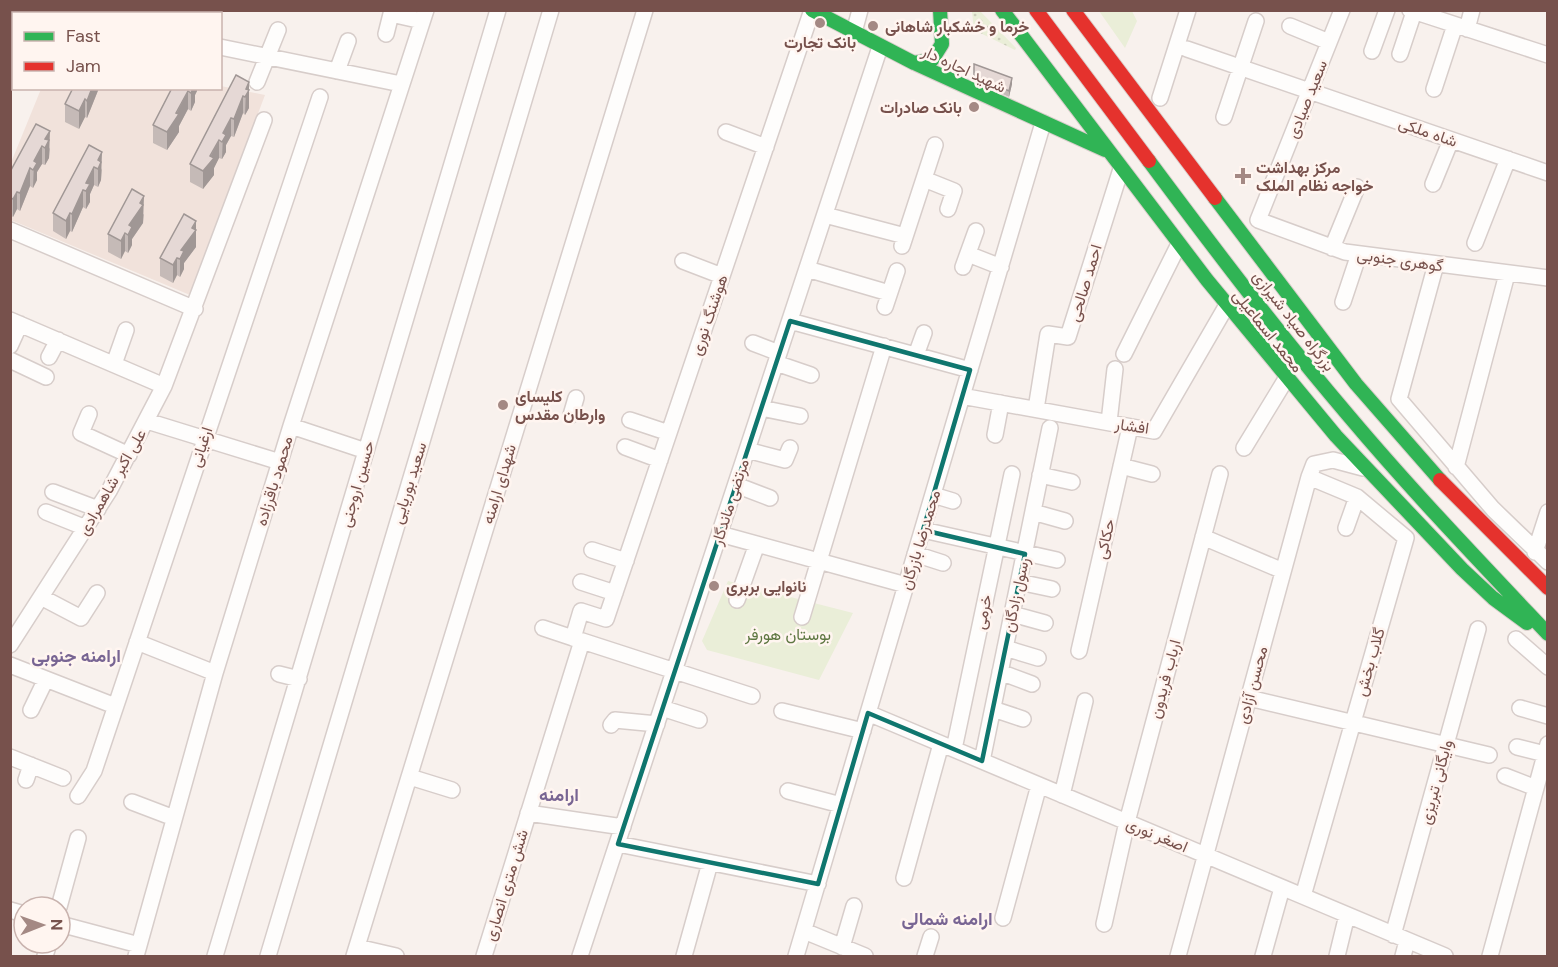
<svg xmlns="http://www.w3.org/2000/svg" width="1558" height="967" viewBox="0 0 1558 967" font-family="'DM Sans',Vazirmatn,sans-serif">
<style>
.residential{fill:#f1e2db}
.grass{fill:url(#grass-dots)}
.park{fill:#eaeed8}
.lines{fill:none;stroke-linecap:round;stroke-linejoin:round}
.street-casing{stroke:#d7cdca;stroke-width:18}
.fast-casing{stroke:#d9cecb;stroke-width:16}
.jam-casing{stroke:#d9cecb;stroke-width:16}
.street{stroke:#fefdfc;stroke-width:15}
.fast{stroke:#30b455;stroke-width:14}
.jam{stroke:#e5322d;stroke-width:14}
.wall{fill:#c5bab7}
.shaded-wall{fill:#a09795}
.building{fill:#e5d8d5;stroke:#a09795;stroke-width:1.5}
.marked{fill:none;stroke:#0f766e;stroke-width:4.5;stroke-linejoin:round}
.poi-dot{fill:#a48984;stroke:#fff5f0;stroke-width:2}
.labels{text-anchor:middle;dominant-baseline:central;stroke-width:5;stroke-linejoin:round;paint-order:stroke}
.poi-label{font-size:16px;font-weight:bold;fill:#77514c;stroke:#fff5f0;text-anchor:start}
.street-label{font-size:16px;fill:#77514c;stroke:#fff5f0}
.park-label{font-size:16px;fill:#5e7741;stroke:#fff5f0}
.neighbourhood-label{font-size:18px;font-weight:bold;fill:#786593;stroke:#fff5f0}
</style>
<defs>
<pattern id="grass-dots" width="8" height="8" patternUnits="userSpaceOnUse" patternTransform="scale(1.5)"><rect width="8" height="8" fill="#eaeed8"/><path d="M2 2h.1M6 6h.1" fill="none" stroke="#cccebb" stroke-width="1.8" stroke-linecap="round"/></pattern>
</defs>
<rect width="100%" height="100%" fill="#f8f1ed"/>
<path class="residential" d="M221,86L265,95L190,295L11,220L10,165L41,89L220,88Z"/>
<path class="grass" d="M979,10L1016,48L1015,50L974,30L972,12Z"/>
<path class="park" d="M1099,11H1132L1137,21L1125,48Z
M728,581L853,613L819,680L707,650L702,641Z"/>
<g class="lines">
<g class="street-casing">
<path id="street" d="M43,10L57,14
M1342,10L1258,220L1345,252L1548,278
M1410,10L1548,55
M111,14L112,10
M211,14L212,10
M391,14L422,21
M1290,26L1329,42
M1467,29L1472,10
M854,32L860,10
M386,34L392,10
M220,47L401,84
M1187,49L1548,173
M1372,51L1387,10
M1400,54L1414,12
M337,71L348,41
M257,82L278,30
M1434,89L1455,25
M1160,98L1188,10
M1224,117L1256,21
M726,132L766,147
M924,179L954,191L948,209
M1433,184L1451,140
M825,215L905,236
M10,230L195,309
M1475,243L1508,159
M902,246L935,145
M1332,248L1357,187
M968,254L1001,267
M683,261L722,276
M1436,264L1399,399L1493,509L1548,562
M963,267L976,231
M807,269L889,293
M1343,302L1359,254
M885,307L897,271
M10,320L164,386
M790,321L970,370
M753,343L779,353
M10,346L20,324
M1124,354L1178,246
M916,355L924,333
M49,357L58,340
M10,360L46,377
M776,363L811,375
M114,364L126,330
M967,397L1154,431L1227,305
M761,408L800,416
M1036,409L1048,334L1068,337L1121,169
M89,414L81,433L129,455
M571,415L576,398
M630,420L669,433
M147,421L280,462
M1109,422L1115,369
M291,426L366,451
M995,435L1001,403
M625,447L660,460
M1244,448L1286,379
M747,450L785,460L790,448
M1121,466L1152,474
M1456,467L1507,274
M1040,475L1072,482
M736,485L770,498
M53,492L98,509
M933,495L953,501
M46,512L86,528
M1033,512L1065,521
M1346,528L1357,497
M923,530L1057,560
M720,534L906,585
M1203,537L1283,571
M592,550L626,561
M1535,552L1548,512
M915,554L943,563
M581,582L615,593
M1019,582L1052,589
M41,597L81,618L97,593
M737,600L757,544
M1012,614L1045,623
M802,617L884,346
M543,628L573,638
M1516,639L1548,667
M137,642L215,673
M10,645L109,491L164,386L264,120
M1005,648L1038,658
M1079,651L1130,427
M10,665L115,706
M1000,672L1032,684
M279,674L299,679
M752,696L573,638L581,611L606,619L812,10
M1249,698L1489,755
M662,708L699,720
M1520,708L1548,716
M993,709L1023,719
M31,710L46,679
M782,711L863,731
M868,713L1445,956
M611,725L615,720L657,724
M1517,747L1545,754
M954,749L1012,474
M10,757L63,778
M982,761L1050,428
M1505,776L1536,788
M410,777L452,790
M26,780L31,765
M788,791L841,805
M1062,795L1085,701
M78,796L94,771L320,97
M132,802L174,818
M528,813L623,827
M618,844L818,884
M904,878L941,744
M1303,896L1406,538L1357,497L1309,477
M59,907L78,838
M10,910L24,914
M1003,918L1039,785
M60,924L139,945
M1104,924L1127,822L1220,474
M804,931L865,956
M1393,935L1478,629
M357,947L396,956
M842,947L854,906
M45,956L49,943
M136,956L215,673L291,426L426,10
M215,956L498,10
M268,956L551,10
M354,956L645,10
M484,956L582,641
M580,956L880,47
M684,956L710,863
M796,956L1043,123
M925,956L931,937
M1178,956L1309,477L1314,464L1333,460L1363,468
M1263,956L1282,888
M1337,956L1347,915
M1403,956L1407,941
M1490,956L1548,744"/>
</g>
<g class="fast-casing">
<path id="fast" d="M812,10L914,63L1105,150
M1002,10L1207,280L1336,436L1462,569L1493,598L1527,623
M914,63L932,60L942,44L940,10
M1149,161C1213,247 1278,333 1348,415C1412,491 1480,562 1548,634
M1215,198L1356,384L1440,480"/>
</g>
<g class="jam-casing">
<path id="jam" d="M1036,10L1149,161
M1073,10L1215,198
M1440,480L1548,588"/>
</g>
<use href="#street" class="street"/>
<use href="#fast" class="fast"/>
<use href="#jam" class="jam"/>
</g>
<path class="wall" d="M974,64L1012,84L1009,97L974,81Z
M236,75L249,99V108L245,115L243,113L234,137L231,136L226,145V152L222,159L219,158L214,168V175L203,189L190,182V164Z
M73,88H99L87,118L85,117L79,129L65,122V104Z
M172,88H197V91L195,95V102L191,111L188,109L179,126V132L167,150L153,143V125Z
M36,124L50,149L49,158L45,165L42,164L37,172V180L33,188L30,186L20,211L17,209L13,217L10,215V172Z
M89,145L102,170L101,180L98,187L94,185L90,194V202L86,209L83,207L72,232L70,231L66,239L53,231V213Z
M144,214L143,223L132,239V245L128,253L125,251L121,259L108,252V234Z
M196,238V247L184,263V269L180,277L177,275L173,283L160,276V258Z"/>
<path class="shaded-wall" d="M1012,78V84L1009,97V91Z
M249,82V108L245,115L246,89Z
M92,88H99L87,118V101Z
M192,88H197V91L195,95V102L191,111V93Z
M188,91V109L179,126V132L167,150V132Z
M243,96V113L234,137V119Z
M85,99V117L79,129V111Z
M231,118V136L226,145V152L222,159L223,133Z
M50,131L49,158L45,165V139Z
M219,140V158L214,168V175L203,189V171Z
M42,146V164L37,172V180L33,188L34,161Z
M102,152L101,180L98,187V160Z
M94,167V185L90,194V202L86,209V183Z
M30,168V186L20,211V193Z
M83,190V207L72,232V214Z
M17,192V209L13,217V199Z
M144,196L143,223L132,239V245L128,253V235L129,225Z
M70,213V231L66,239V221Z
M196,221V247L184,263V269L180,277V259L181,250Z
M125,233V251L121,259V241Z
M177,258V275L173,283V265Z"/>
<path class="building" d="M974,64L1012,78L1009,91L974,75Z
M236,75L249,82L246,89L249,90L245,97L243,96L234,119L231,118L223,133L226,135L222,142L219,140L210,156L214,158L203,171L190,164Z
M73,88H92L87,101L85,99L79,111L65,104Z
M172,88H193L191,93L188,91L176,113L179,114L167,132L153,125Z
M36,124L50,131L45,139L49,140L45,148L42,146L34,161L37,163L33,170L30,168L20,193L17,192L13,199L10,197V172Z
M89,145L102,152L98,160L101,162L98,169L94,167L86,183L90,184L86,191L83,190L72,214L70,213L66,221L53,213Z
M132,189L144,196L140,203L143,205L129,225L132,227L128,235L125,233L121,241L108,234Z
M184,214L196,221L192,228L196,230L181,250L184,251L180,259L177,258L173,265L160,258Z"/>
<path class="marked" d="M790,321L970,370L923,530L1025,554L982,761L868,713L818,884L618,844Z"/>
<g class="poi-dot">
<circle cx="820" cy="23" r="6"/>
<circle cx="873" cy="26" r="6"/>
<circle cx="974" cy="107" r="6"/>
<path d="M1240 167h6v6h6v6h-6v6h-6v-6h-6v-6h6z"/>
<circle cx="503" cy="405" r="6"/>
<circle cx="714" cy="586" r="6"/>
</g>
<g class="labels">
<g class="poi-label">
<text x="885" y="26">خرما و خشکبار شاهانی</text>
<text x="820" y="42" text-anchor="middle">بانک تجارت</text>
<text x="962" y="107" text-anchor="end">بانک صادرات</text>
<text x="1256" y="167">مرکز بهداشت<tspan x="1256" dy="18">خواجه نظام الملک</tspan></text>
<text x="515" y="396">کلیسای<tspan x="515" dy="18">وارطان مقدس</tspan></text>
<text x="726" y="586">نانوایی بربری</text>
</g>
<g class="street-label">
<text transform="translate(964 69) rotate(25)">شهید اجاره دار</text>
<text transform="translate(1307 99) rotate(-68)">سعید صیادی</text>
<text transform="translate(1428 132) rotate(19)">شاه ملکی</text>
<text transform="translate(1400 260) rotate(8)">گوهری جنوبی</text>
<text transform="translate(1085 283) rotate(-73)">احمد صالحی</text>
<text transform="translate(709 315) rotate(-71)">هوشنگ نوری</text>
<text transform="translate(1294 321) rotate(52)">بزرگراه صیاد شیرازی</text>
<text transform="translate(1268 331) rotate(51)">محمد اسماعیلی</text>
<text transform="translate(1132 426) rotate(8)">افشار</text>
<text transform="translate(201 447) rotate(-72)">ارغیانی</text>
<text transform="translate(274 481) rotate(-73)">محمود باقرزاده</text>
<text transform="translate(112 482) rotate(-60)">علی اکبر شاهمرادی</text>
<text transform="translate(409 483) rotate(-73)">سعید بوریایی</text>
<text transform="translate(357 484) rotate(-74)">حسین اروجنی</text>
<text transform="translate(499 484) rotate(-73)">شهدای ارامنه</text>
<text transform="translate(730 502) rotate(-72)">مرتضی ماندگار</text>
<text transform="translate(1105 539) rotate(-77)">حکاکی</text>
<text transform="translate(920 540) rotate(-73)">محمدرضا بازرگان</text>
<text transform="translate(1016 595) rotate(-78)">رسول زادگان</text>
<text transform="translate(983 612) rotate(-78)">خرمی</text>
<text transform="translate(1370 662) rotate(-74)">گلاب بخش</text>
<text transform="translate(1165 679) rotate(-75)">ارباب فریدون</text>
<text transform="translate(1252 685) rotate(-75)">محسن آزادی</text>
<text transform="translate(1436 782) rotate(-75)">وایگانی تبریزی</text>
<text transform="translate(1157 835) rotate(23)">اصغر نوری</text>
<text transform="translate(506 885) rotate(-73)">شش متری انصاری</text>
</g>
<g class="park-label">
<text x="788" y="634">بوستان هورفر</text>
</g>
<g class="neighbourhood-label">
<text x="76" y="656">ارامنه جنوبی</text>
<text x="559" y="795">ارامنه</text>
<text x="947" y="919">ارامنه شمالی</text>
</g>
</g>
<rect width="1558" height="967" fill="none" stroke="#77514c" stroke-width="24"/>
<rect x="12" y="12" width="210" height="78" fill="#fff5f0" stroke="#c9b3ae" stroke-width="1.5"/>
<rect x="24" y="32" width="30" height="9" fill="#30b455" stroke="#c9b3ae" stroke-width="1.5"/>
<text x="66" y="42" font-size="18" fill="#77514c">Fast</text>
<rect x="24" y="62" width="30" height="9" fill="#e5322d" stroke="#c9b3ae" stroke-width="1.5"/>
<text x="66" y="72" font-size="18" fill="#77514c">Jam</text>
<g transform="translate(42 925) rotate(89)"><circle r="28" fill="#fff5f0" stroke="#c9b3ae" stroke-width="1.5"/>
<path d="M0-4.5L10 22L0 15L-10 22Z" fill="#a48984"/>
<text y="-9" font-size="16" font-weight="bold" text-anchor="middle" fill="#77514c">N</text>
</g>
</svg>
